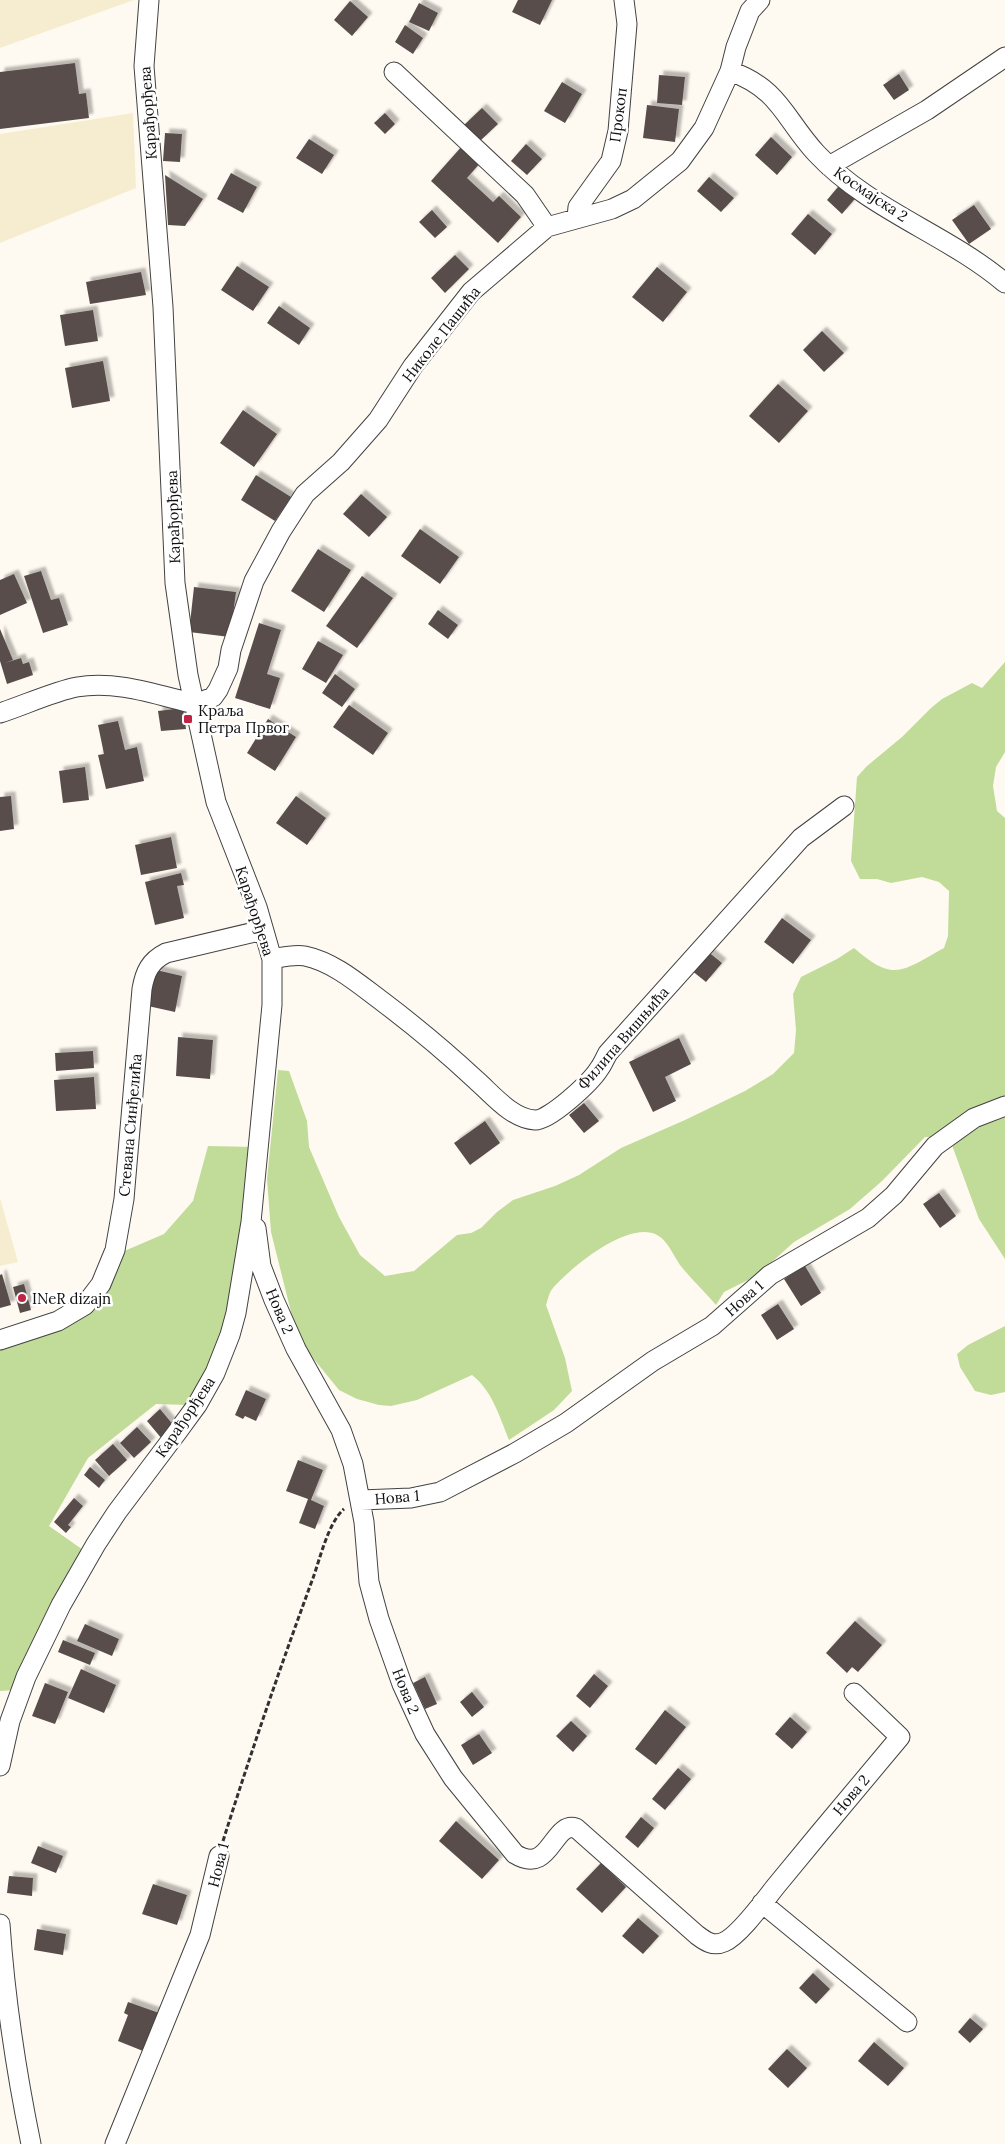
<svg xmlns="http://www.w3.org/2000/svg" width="1005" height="2144" viewBox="0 0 1005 2144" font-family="Lora,serif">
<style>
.farmland{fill:#f6edd0}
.forest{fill:#c0dc98}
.building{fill:#584e4b;filter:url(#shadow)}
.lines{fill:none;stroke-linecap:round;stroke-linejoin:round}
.minor-casing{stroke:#424242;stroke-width:21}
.path{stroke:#313131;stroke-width:3;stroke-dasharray:5 2.5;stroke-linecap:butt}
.minor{stroke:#fff;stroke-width:19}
.poi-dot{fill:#c22342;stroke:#fff;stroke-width:2}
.labels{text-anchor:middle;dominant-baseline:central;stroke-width:5;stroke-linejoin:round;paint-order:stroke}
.street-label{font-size:15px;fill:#0f0f0f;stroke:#fff}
.poi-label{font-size:15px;fill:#0f0f0f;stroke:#fff;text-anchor:start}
</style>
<defs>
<filter id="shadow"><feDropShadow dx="4.5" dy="-4.5" stdDeviation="1" flood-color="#0004"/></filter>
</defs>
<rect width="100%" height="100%" fill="#fffaf1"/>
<path class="farmland" d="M0,0H134L0,48Z
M133,113L136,188L0,243V134Z
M0,1198L18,1262L0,1266Z"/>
<path class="forest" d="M1005,662V752L996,767L993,786L997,811L1005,818V1259L979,1219L949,1137H925L882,1181L850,1209L794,1242L756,1276L724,1292L716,1305C704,1291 691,1279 680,1265C673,1255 668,1241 657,1235C629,1220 571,1267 553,1288C549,1292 548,1300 546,1305L565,1358L572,1391L554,1410L509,1440C500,1418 492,1390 472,1375L417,1400L391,1406L379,1405L357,1399L339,1390L304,1347L294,1324L271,1232L267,1179L278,1070L289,1071L307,1121L309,1147L339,1217L360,1255L385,1276L414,1271L457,1235L471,1233L481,1228L497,1212L513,1200L555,1186L579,1175L621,1148L685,1120L745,1091L773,1074L794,1053L796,1030L793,994L801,977L837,959L854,948C894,983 902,971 944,948L948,936L949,891L939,882L922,877L891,883L877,879H860L851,861L857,777L867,766L902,737L931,708L942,699L972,683L982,688Z
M208,1146L258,1147L230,1334L188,1405L156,1404L88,1458L49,1526L86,1552L15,1690L0,1691V1346L63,1328L122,1252L164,1234L193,1201Z
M1005,1326V1392L991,1395L975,1391L960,1367L957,1354L968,1345Z"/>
<path class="building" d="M518,0H552L540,25L512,12Z
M350,1L368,17L352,36L334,20Z
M419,3L438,13L429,31L409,22Z
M405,25L423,38L413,54L395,42Z
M75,63L79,94L86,93L89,118L0,129V72Z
M899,74L909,90L894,100L883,85Z
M659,75L685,77L682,105L657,103Z
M562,82L582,94L565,123L544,111Z
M647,105L679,109L675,142L643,138Z
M482,108L498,124L480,141L464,125Z
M385,113L395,124L385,134L374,123Z
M165,133L182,134L180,162L163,161Z
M771,137L792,157L777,175L755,155Z
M309,139L334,155L322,174L296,158Z
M526,144L542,159L527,175L511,161Z
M463,145L481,162L467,178L493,202L499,196L521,217L498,243L431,181Z
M231,173L257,187L243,213L217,199Z
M165,175L203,199L185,226L168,225Z
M709,177L734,198L721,212L697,191Z
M843,181L859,194L842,214L827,200Z
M974,205L991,229L969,244L952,220Z
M432,210L447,227L435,238L419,222Z
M808,214L832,234L815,255L791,234Z
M455,255L469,269L445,293L431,278Z
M237,266L269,287L253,311L221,290Z
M657,267L687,292L663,322L632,297Z
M141,272L146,295L90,304L86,282Z
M279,306L310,328L299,345L267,323Z
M93,310L98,341L65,346L60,315Z
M822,331L844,353L824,372L803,350Z
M103,361L110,401L72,408L65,368Z
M778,384L808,411L779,443L749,416Z
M243,410L277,434L254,467L220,443Z
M256,475L291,497L275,521L241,500Z
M361,494L387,517L369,537L343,514Z
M420,529L459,557L440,584L401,556Z
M318,549L351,570L324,612L291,591Z
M41,571L51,600L59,598L68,625L43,633L24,576Z
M14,574L27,603L0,615V580Z
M362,576L393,598L357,648L326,626Z
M194,587L236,592L230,637L189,632Z
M438,610L458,625L448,639L428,624Z
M259,623L281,630L267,674L280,678L270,709L235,698Z
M0,629L13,660L5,663L21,658L23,664L29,662L33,675L7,684L0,661Z
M318,641L343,655L326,683L302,669Z
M335,674L355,689L342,707L322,693Z
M349,705L388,733L373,755L333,727Z
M183,708L186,729L161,731L158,711Z
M268,719L296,737L275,771L247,753Z
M118,721L125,750L137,747L144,781L106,789L98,755L104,754L98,725Z
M85,767L89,800L63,803L59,771Z
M11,796L14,829L0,831V797Z
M296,796L326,818L307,845L276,823Z
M171,837L177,868L141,875L135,845Z
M181,873L184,885L177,886L184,918L155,925L145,882Z
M782,918L811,940L793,964L764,942Z
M707,951L722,963L706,982L691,970Z
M156,970L182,976L175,1012L148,1006Z
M178,1037L213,1040L210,1079L176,1076Z
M679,1038L691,1064L665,1077L676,1101L653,1112L629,1062Z
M93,1051L94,1068L56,1071L55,1053Z
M94,1077L96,1109L56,1111L54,1080Z
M584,1103L599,1121L584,1133L569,1115Z
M485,1121L500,1143L470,1165L454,1143Z
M939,1193L956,1216L940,1228L923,1204Z
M805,1266L821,1293L801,1306L784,1279Z
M2,1274L11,1305L0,1308V1275Z
M24,1284L31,1310L20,1313L13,1287Z
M778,1304L794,1329L777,1340L761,1315Z
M246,1390L266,1399L256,1421L245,1416L243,1419L235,1415Z
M160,1409L175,1427L162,1439L147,1421Z
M137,1427L151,1442L134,1458L120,1443Z
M113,1444L127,1460L109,1476L95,1460Z
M298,1460L323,1470L311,1500L324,1506L315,1529L299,1523L308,1499L286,1491Z
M90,1467L105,1480L99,1488L84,1475Z
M74,1498L83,1506L68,1525L71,1527L66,1533L54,1522Z
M855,1621L882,1645L858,1672L852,1667L847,1673L826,1653Z
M85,1624L119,1639L112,1656L77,1641Z
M63,1640L95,1653L90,1665L58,1652Z
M81,1669L116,1685L104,1713L68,1698Z
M594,1674L608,1686L590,1708L576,1696Z
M425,1677L437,1704L425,1709L413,1683Z
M45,1683L68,1692L55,1724L32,1716Z
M472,1692L484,1707L472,1717L460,1702Z
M665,1710L686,1727L656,1765L635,1749Z
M790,1717L807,1732L792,1749L775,1734Z
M571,1721L587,1736L573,1752L556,1736Z
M479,1734L492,1753L473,1765L461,1745Z
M678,1768L691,1779L665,1810L652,1799Z
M641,1817L654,1828L638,1848L625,1837Z
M456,1821L499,1860L482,1879L439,1841Z
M38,1846L63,1856L56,1873L31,1863Z
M601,1863L626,1887L602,1913L576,1889Z
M9,1876L33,1878L32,1896L7,1893Z
M153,1884L187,1895L177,1925L142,1914Z
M638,1918L659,1936L643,1954L622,1936Z
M37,1929L66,1934L63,1955L34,1950Z
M813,1973L830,1989L816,2004L799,1988Z
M128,2002L162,2014L158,2026L153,2024L143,2051L118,2041L128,2015L124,2013Z
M970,2018L983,2029L970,2043L958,2032Z
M874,2042L904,2068L888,2086L858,2061Z
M787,2049L807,2068L788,2088L768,2069Z"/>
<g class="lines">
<g class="minor-casing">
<path id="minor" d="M730,71C780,89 784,118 816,153C869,210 947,234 1005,283
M394,72L525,195L547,227
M829,166L927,110L1005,57
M577,218L578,207L611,161L618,131L627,24L624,0
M195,704L213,697L218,690L228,668L231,650L254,581L281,531L305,494L341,462L378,420L413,366L471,292L547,227L612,209L633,199L680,161L704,128L730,71L736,47L750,11L760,0
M0,713C22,706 55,691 77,687C116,680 157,695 195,704
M272,959C283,957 294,954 305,956C334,962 360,985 383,1002C416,1027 446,1052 476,1080C492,1094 512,1119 535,1120C549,1121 591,1082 599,1069C603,1064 605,1058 608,1053L801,838L844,806
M256,1228L261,1266L274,1300L296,1349L341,1430L353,1464L364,1522L369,1582L379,1619L402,1684L425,1734L453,1778L515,1854C551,1876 552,1821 576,1828L697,1935C705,1941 713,1947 724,1942C740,1935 764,1901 776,1886C817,1836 858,1787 900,1737L854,1693
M0,1340L58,1321L85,1305L101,1284L115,1250L124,1199L142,989C145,972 150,961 166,953L263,930
M361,1500L411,1498L440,1492L515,1453L566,1423L653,1361L712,1326L770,1275L868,1218L894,1195L935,1146L974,1118L1005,1106
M0,1766L10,1721L26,1677L61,1605L96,1544L117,1512L178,1431L197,1405L215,1373L230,1335L236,1313L251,1222L272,1005V959L257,907L216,802L188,675L175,583L163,307L144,66L149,0
M762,1903L907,2022
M0,1924C5,1998 16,2071 31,2144
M115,2144L200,1935L219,1856"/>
</g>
<path class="path" d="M223,1841C251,1752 281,1665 313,1578C320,1559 328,1523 344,1509"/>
<use href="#minor" class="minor"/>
</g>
<g class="poi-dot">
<rect x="183" y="714" width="10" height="10" rx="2.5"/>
<circle cx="22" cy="1298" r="5"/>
</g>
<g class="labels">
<g class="street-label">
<text transform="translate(148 113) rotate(-94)">Карађорђева</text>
<text transform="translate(618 115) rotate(-83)">Прокоп</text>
<text transform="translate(871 194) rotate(34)">Космајска 2</text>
<text transform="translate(441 334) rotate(-52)">Николе Пашића</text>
<text transform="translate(173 517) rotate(-92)">Карађорђева</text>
<text transform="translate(255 911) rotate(72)">Карађорђева</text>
<text transform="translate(623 1038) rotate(-49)">Филипа Вишњића</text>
<text transform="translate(130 1125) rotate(-85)">Стевана Синђелића</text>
<text transform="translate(744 1298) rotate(-42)">Нова 1</text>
<text transform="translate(280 1311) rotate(67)">Нова 2</text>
<text transform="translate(185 1417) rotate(-56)">Карађорђева</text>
<text transform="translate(397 1497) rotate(-5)">Нова 1</text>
<text transform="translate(406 1691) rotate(68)">Нова 2</text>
<text transform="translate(851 1795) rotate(-50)">Нова 2</text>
<text transform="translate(218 1865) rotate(-76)">Нова 1</text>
</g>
<g class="poi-label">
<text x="198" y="710">Краља<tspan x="198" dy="17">Петра Првог</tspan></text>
<text x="32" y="1298">INeR dizajn</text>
</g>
</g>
</svg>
